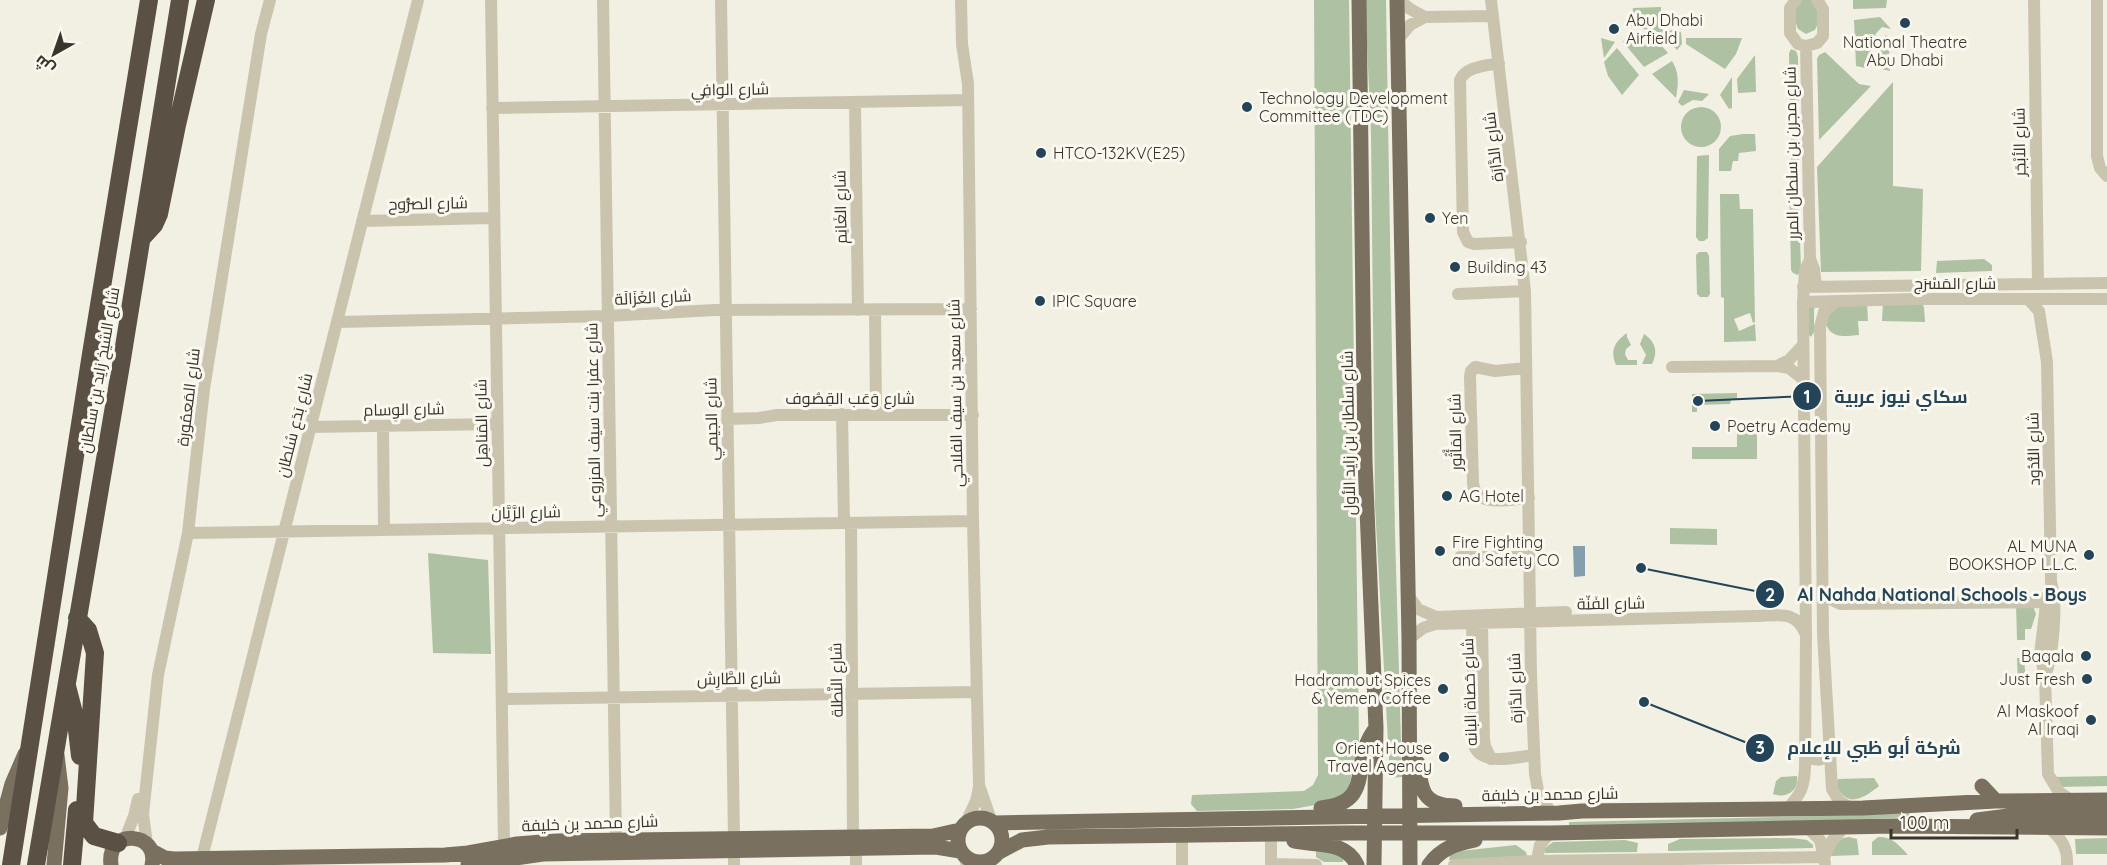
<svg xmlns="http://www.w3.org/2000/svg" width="2107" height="865" viewBox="0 0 2107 865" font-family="Quicksand,Cairo,sans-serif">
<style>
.green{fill:#aec1a3}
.water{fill:#839fae}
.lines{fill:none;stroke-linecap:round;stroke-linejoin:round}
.minor{stroke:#cac4af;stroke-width:12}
.major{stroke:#7a705f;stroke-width:15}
.highway{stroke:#5a5144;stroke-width:18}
.poi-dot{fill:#244559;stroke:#faf8ef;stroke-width:2}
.labels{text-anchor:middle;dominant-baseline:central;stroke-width:6;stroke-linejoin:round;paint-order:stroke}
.poi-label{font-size:16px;fill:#3a352c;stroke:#faf8ef;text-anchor:start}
.street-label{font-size:16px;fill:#3a352c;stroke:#faf8ef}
.leader{fill:none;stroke:#244559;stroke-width:2}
.callout-dot{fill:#244559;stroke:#faf8ef;stroke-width:2}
.mark-label{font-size:18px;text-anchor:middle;font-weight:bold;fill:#fff}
.callout-label{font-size:18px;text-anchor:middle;font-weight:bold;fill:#244559;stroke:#faf8ef;stroke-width:6;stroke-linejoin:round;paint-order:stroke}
</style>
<rect width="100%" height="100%" fill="#f2f0e3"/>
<path class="green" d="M1314,0H1349L1359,741L1347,795L1321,804L1293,809L1197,811L1191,804L1192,795L1304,791L1313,785L1318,775Z
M1365,0H1386L1395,533L1402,777L1390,778L1375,506L1371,134Z
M1799,0H1815C1821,9 1820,20 1815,30L1806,34L1798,29C1794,19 1794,10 1799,0Z
M1853,0H1887L1886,8L1853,9Z
M1661,7V29L1681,32L1682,44L1677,50L1661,33L1631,26L1633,8Z
M1880,17L1891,29L1882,27C1870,38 1870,47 1872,63L1865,68L1856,66L1854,20Z
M1630,31C1646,36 1658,40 1668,53L1644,67L1623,42Z
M1886,35L1893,42L1889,50L1890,71L1882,69L1880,64V40Z
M1601,38L1615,42L1604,58Z
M1686,38H1742L1736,54L1725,69L1686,44Z
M1617,48L1639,75L1622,95L1608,76L1604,62Z
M1791,49L1796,51L1798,57L1799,112L1797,117L1791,116L1790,112L1789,53Z
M1825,52L1859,84L1871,86L1819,140L1817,59L1819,55Z
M1755,55L1756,92L1738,93L1737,79Z
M1672,61C1680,74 1678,84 1676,98L1652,74Z
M1732,77V108L1729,109L1720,95Z
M1893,82V186L1923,189L1921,271L1821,272L1817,167Z
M1684,90L1709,94L1702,101L1693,100L1682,106L1678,102Z
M1681 127a20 20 0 1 1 40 0a20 20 0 1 1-40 0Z
M1743,134H1755L1756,151L1739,153L1738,161H1733L1731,171H1719V149L1730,136Z
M1791,137L1797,138L1800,145L1799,161H1791Z
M1709,155L1708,238L1704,241H1699L1696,237L1697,156Z
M1795,169L1798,174L1801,269L1798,275L1793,273L1791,270L1789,175L1791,170Z
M1720,194H1739L1740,209H1753L1755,322L1753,323L1750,313L1734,319L1739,331L1755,324L1756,341L1724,342V298L1721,297Z
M1699,252H1707L1709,256L1710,294L1708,297H1700L1697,294L1696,255Z
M1984,259L1992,265V271L1936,273L1937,261Z
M1809,301L1819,304L1814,309V332L1811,337L1809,335Z
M1922,301L1924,308L1925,322L1882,321L1883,303Z
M1867,303L1868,321H1858L1859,335C1838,337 1829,338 1823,316L1829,304Z
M1627,333V337L1631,345L1626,349L1625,354L1628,360H1637V365H1616C1610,351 1614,342 1627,333Z
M1644,334C1656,342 1658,352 1652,364H1642L1646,355L1640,344Z
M1737,393V400H1731L1730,404L1697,405V412H1692V394Z
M1737,423H1757V459H1692V447H1737Z
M1670,528L1717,529V545L1670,544Z
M428,553L488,560L491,654L433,653Z
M2016,604H2032L2036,614L2031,629H2025V640H2017Z
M2017,658H2024L2026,683L2018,684Z
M1797,776C1799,791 1786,799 1773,794L1776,781L1781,777Z
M2107,776V786L2061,787L2053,777Z
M1874,778L1879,786C1863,799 1846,809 1836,784L1838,779Z
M1910,811L1909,817L1831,821L1569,828V822L1859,815Z
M1849,837L1857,839L1859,855L1831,856L1833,846L1843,838Z
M1878,837C1892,836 1899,845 1908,855H1872V842Z
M1792,838L1807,840L1813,845V848L1668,851V844L1680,839Z
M2107,838V854H2076L2075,839Z
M1625,840L1638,843L1637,852L1545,853L1544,849L1553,842Z
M1516,845L1526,852L1527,856L1449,860L1450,855L1460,851Z
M1316,849L1344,854L1343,862H1324L1316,857Z"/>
<path class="water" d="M1573,546H1585V576L1574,577Z"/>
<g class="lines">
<path class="minor" d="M491,0L504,846
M603,0L616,840
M721,0L734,838
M961,0L962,44L968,84L973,521L979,785L991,820
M1399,0L1410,9L1425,17L1493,16
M1491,0L1525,291L1531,675L1535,774L1539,796L1552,813
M1796,0L1790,8V33L1798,44L1806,46L1817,43L1823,36V9L1817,0
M2034,0L2038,284
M2097,0V156L2100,168L2107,176
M1399,38L1410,25L1425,17
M1806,46L1810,259L1814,269L1816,287
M1499,63C1486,66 1466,66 1460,80L1463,232L1468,242L1474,244L1521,242
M855,104L858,310
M492,108L968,100
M362,221L494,218
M1803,287L2107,283
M1458,294L1525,291
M2028,299L2039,311L2047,362L2051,582C2058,604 2053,655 2045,677
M1803,302L1915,299H2107
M1835,302L1824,312L1820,327L1823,634L1832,789L1839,801L1851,808
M875,310L876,413
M337,322L608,316L714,310L971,309
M1777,366L1789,360L1803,345
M1672,367L1777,366L1789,368L1803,379
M1526,368L1495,371L1475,367L1471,371L1470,377L1473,483C1475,509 1511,499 1529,498
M842,414L844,523
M727,419L759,418L777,415H973
M383,426L384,530
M310,427L497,424
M851,523L853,836
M188,533L973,521
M1460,557H1529
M1823,591L1832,600L1840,604L2054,602
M1408,595L1418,609L1436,617L1566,612
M2047,596L2040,654L2045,677L2048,774L2059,792L2071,800
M1482,623L1484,739L1485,746L1491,759
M1472,624L1475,748C1485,766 1516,757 1534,755
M1409,639L1423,628L1435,624L1754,616C1776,616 1795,609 1805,633
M502,699L976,692
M1805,751C1811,762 1823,763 1830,751
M1787,809C1801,794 1804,788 1805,768L1806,637L1803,302L1805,271L1810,259
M966,822L976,801L979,787
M1808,828L1820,840L1825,863
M2049,828C2062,839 2068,848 2067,865
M1182,835V865
M125,839L134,816L138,799
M147,844L143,814L158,675L188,533L204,389L261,34L270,0
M856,848V865
M734,850V865
M964,856L967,865
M1824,857L1832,841L1843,828
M202,858L418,0
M1271,864L1316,865
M986,865L988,861
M1271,865V834
M1454,865L1536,861L1824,857
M1536,865L1540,845L1550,833"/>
<path class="major" d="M1359,0L1365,461L1376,728L1374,865
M1397,0L1409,639L1410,865
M1418,763C1421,791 1423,805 1455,806
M1982,786L1996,801
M1321,808C1377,802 1348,763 1376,728
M958 840a22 22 0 1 1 44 0a22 22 0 1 1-44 0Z
M1977,820L2016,815L2107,814
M994,823L1559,813L1582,811L1863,808L1996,801L2107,800
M0,828L12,784L25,754
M1294,841C1317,846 1345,840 1357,865
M152,851L165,858L174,859L445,855L468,853L517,844L555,841L933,836L960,830
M999,852L1022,840L1048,837L1348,833H1550L1895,826L2107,828
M54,865L61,788L57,755
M111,865C106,827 160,832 152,865
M468,865L543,854L936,847L960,851
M1429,865C1441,848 1456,844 1475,840"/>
<path class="highway" d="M143,237L154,225L159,214L177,125L206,0
M77,618L88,630L95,653L84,823L94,836L118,843
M67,686L76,721L80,756
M11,865L91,354L149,0
M36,865L122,359L180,0
M72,865L77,810"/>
</g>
<g class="poi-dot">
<circle cx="1905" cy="23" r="6"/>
<circle cx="1614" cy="29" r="6"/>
<circle cx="1247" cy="107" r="6"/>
<circle cx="1041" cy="153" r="6"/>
<circle cx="1430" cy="218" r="6"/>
<circle cx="1455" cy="267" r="6"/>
<circle cx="1040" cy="301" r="6"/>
<circle cx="1715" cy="426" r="6"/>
<circle cx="1447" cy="496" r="6"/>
<circle cx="1440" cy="551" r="6"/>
<circle cx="2089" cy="555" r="6"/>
<circle cx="2086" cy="656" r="6"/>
<circle cx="2087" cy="679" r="6"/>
<circle cx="1443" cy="689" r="6"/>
<circle cx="2091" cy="720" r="6"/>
<circle cx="1444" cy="757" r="6"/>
</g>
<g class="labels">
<g class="poi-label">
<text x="1626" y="20">Abu Dhabi<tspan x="1626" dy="18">Airfield</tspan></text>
<text x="1905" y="42" text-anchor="middle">National Theatre<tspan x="1905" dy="18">Abu Dhabi</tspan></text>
<text x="1259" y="98">Technology Development<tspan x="1259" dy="18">Committee (TDC)</tspan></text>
<text x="1053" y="153">HTCO-132KV(E25)</text>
<text x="1442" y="218">Yen</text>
<text x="1467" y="267">Building 43</text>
<text x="1052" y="301">IPIC Square</text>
<text x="1727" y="426">Poetry Academy</text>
<text x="1459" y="496">AG Hotel</text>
<text x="1452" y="542">Fire Fighting<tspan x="1452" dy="18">and Safety CO</tspan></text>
<text x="2077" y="546" text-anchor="end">AL MUNA<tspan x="2077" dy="18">BOOKSHOP L.L.C.</tspan></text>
<text x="2074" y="656" text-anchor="end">Baqala</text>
<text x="2075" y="679" text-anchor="end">Just Fresh</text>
<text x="1431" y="680" text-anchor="end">Hadramout Spices<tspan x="1431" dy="18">&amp; Yemen Coffee</tspan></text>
<text x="2079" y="711" text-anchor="end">Al Maskoof<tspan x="2079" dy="18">Al Iraqi</tspan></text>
<text x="1432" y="748" text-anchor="end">Orient House<tspan x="1432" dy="18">Travel Agency</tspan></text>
</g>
<g class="street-label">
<text transform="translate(730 89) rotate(-1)">شارع الوافِي</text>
<text transform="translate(2019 142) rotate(-91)">شارع الأبْجَر</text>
<text transform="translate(1493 147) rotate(-97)">شارع الدَّارَة</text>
<text transform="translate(1791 153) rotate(-91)">شارع مجرن بن سلطان المرر</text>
<text transform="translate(428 203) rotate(-1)">شارع الصُّرُوح</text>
<text transform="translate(840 207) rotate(-91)">شارع الغَانِم</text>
<text x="1955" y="283">شارع المَسْرَج</text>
<text transform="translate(653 297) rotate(-3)">شارع الغَزَالَة</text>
<text transform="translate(99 370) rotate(-80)">شارع الشيخ زايد بن سلطان</text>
<text transform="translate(955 393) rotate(-91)">شارع سعيد بن سيف الفلاحي</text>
<text transform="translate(188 397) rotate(-83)">شارع المَعمُورة</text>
<text x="850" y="398">شارع وَعَب القِصُوف</text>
<text transform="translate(404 409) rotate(-1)">شارع الوِسام</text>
<text transform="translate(711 419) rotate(-91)">شارع الجيمي</text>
<text transform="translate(593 420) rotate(-91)">شارع عفرا بنت سيف المزروعي</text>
<text transform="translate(481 423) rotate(-91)">شارع المَناهِل</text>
<text transform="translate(294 425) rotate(-76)">شارع بَدَع سُلطان</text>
<text transform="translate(1455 432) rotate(-91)">شارع المَأْثُور</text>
<text transform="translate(1348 433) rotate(-91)">شارع سلطان بن زايد الأول</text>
<text transform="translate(2033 449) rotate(-91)">شارع النُّدُود</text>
<text transform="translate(526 512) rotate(-1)">شارع الرَّيَّان</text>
<text transform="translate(1611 603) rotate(-1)">شارع الفَنّة</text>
<text transform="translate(739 678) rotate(-1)">شارع الطَّارِش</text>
<text transform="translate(836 680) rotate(-91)">شارع النَّطلة</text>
<text transform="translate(1515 688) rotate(-92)">شارع الدَّارَة</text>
<text transform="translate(1469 692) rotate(-92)">شارع حَصاة البانه</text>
<text transform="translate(1550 794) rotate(-1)">شارع محمد بن خليفة</text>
<text transform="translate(590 823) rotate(-2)">شارع محمد بن خليفة</text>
</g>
</g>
<path class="leader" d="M1698 401L1807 396M1641 568L1770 594M1644 702L1760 748"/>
<g class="callout-dot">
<circle cx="1698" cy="401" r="6"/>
<circle cx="1641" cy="568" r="6"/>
<circle cx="1644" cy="702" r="6"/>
<circle cx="1807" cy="396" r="15"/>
<circle cx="1770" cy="594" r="15"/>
<circle cx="1760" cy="748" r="15"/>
</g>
<g class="mark-label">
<text x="1807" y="403">1</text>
<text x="1770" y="601">2</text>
<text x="1760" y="754">3</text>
</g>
<g class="callout-label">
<text x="1901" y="403">سكاي نيوز عربية</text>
<text x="1942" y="601">Al Nahda National Schools - Boys</text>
<text x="1874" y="754">شركة أبو ظبي للإعلام</text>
</g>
<g transform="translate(54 54) rotate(220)" stroke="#faf8ef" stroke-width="4.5" paint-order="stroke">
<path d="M0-4.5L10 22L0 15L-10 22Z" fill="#3a352c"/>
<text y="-9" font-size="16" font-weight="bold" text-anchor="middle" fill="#3a352c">ش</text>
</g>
<path d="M1891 829v9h126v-9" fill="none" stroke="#3a352c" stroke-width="3"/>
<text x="1900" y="829" font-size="18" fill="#3a352c" stroke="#faf8ef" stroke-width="4.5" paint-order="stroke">100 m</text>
</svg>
